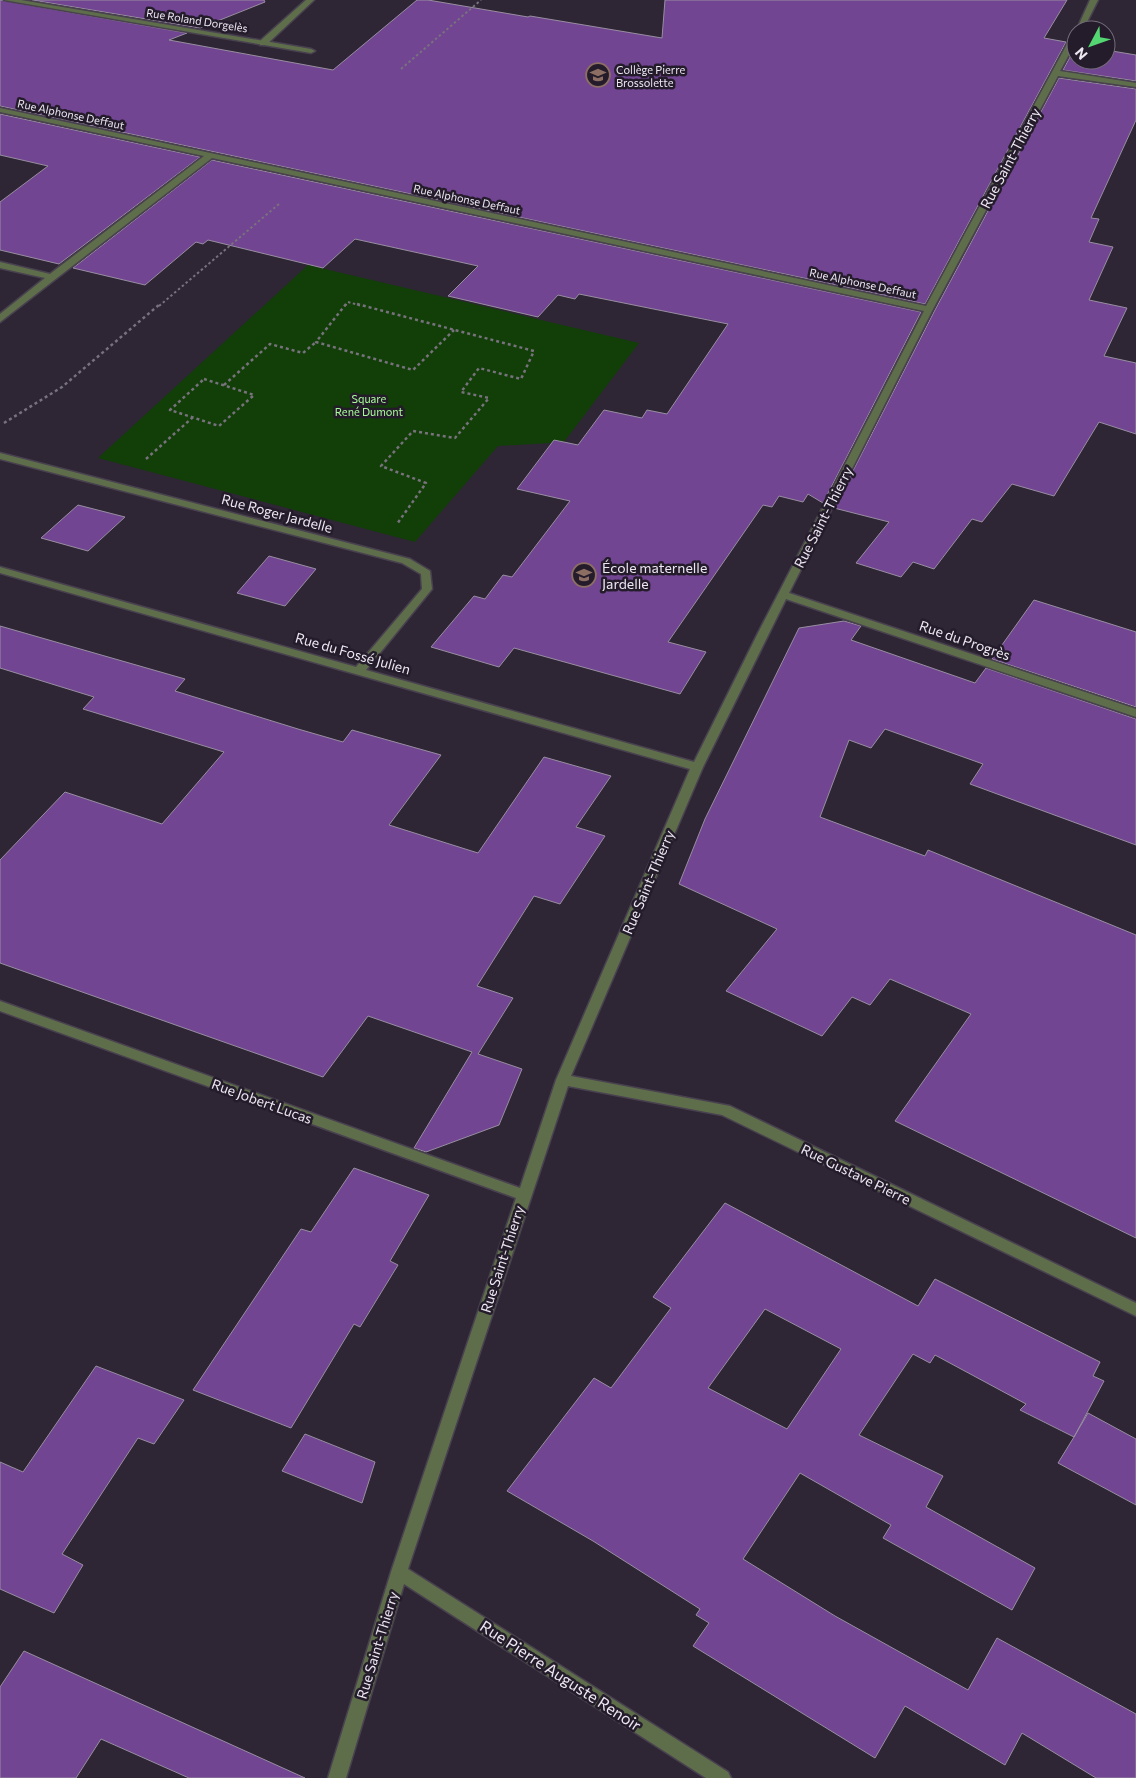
<svg xmlns="http://www.w3.org/2000/svg" width="1136" height="1778" viewBox="0 0 1136 1778" font-family="Commissioner,sans-serif">
<style>
.green{fill:#113f07}
.building{fill:#714591;stroke:#988ea1;fill-rule:evenodd}
.lines{fill:none;stroke-linecap:round;stroke-linejoin:round}
.service-casing{stroke:#49414f;stroke-width:3}
.minor-casing{stroke:#49414f;stroke-width:3}
.path-far1{stroke:#78717e;stroke-width:2;stroke-dasharray:2.5 2.5;stroke-linecap:butt}
.path{stroke:#78717e;stroke-width:2.5;stroke-dasharray:3 3;stroke-linecap:butt}
.service{fill:#5e6e4b;fill-rule:evenodd}
.minor{fill:#5e6e4b;fill-rule:evenodd}
.labels{text-anchor:middle;dominant-baseline:central;stroke-width:5;stroke-linejoin:round;paint-order:stroke}
.far-street-label{font-size:11px;fill:#ede7f2;stroke:#241c2b}
.far-poi-label{font-size:11px;fill:#ede7f2;stroke:#241c2b;text-anchor:start}
.far-park-label{font-size:11px;fill:#a8fc98;stroke:#241c2b}
.street-label{font-size:14px;fill:#ede7f2;stroke:#241c2b}
.poi-label{font-size:14px;fill:#ede7f2;stroke:#241c2b;text-anchor:start}
.near-street-label{font-size:16px;fill:#ede7f2;stroke:#241c2b}
</style>
<rect width="100%" height="100%" fill="#2e2635"/>
<path class="green" d="M308,265L639,343L564,442L554,440L551,443L498,446L415,542L98,458Z"/>
<path class="building" d="M0,0L187,33L169,40L333,70L417,0H428L528,17L530,16L662,38L665,0H1067L1044,38L1066,42L925,304L0,106Z
M32,0H264L265,2L200,28Z
M1076,46V60H1106V50L1136,55V81L1063,70Z
M1059,78L1136,89V120L1091,218L1099,219L1089,242L1113,247L1089,300L1127,308L1104,356L1136,363V434L1099,422L1054,496L1012,484L982,522L972,519L934,569L913,562L901,577L856,563L889,522L834,508L935,310Z
M0,114L200,157L59,264L0,250V202L48,166L0,155Z
M212,160L921,312L823,503L808,494L803,502L779,496L772,507L763,505L668,642L706,652L680,694L514,648L499,667L431,647L474,596L485,599L503,575L512,577L570,501L517,489L554,440L578,445L604,410L642,418L647,410L667,414L728,324L579,294L575,299L558,295L538,317L448,296L478,266L355,239L323,268L208,240L203,244L196,242L145,285L73,268Z
M78,505L125,517L88,551L41,538Z
M269,556L316,569L285,606L237,593Z
M1034,600L1136,632V707L992,659Z
M844,621L861,626L851,640L975,683L986,668L1136,719V845L970,784L983,764L885,729L871,748L849,740L820,817L925,856L928,850L1136,935V1238L895,1121L971,1014L890,979L870,1005L852,997L822,1036L726,991L777,929L679,884L705,819L799,628Z
M0,626L185,679L175,691L298,729L343,742L352,730L441,755L389,825L478,853L544,757L611,776L576,827L605,836L560,904L534,896L477,986L513,998L478,1054L522,1069L499,1125L426,1152L414,1148L472,1052L368,1016L323,1077L0,963V860L65,792L162,824L224,752L83,709L94,697L0,668Z
M354,1168L429,1195L390,1261L398,1265L360,1327L354,1324L291,1428L193,1390L301,1229L311,1232Z
M725,1203L918,1306L935,1279L1100,1362L1093,1376L1104,1381L1074,1437L1088,1413L1136,1439V1505L1058,1463L1074,1437L1020,1410L1026,1404L935,1355L930,1363L913,1354L859,1435L943,1476L926,1507L1035,1568L1012,1610L883,1538L891,1525L800,1473L743,1559L835,1616L968,1690L997,1638L1136,1714V1778H1096L1022,1733L1005,1765L905,1706L875,1758L693,1646L709,1623L696,1615L700,1609L593,1541L507,1491L594,1378L611,1388L671,1308L653,1297ZM765,1309L841,1349L787,1429L708,1388Z
M96,1366L184,1400L154,1444L138,1438L62,1554L83,1565L54,1613L0,1589V1462L23,1472Z
M305,1434L375,1462L362,1503L282,1471Z
M24,1651L305,1778H189L101,1739L76,1778H0V1687Z"/>
<g class="lines">
<g class="service-casing">
<path id="service" d="M4,0H21L311,49L315,51L311,53Z"/>
</g>
<g class="minor-casing">
<path id="minor" d="M306,0H314L266,45H260V41Z
M1090,0H1098L1083,30L1076,31Z
M1073,33H1076V42L1060,71L1136,83V87L1058,76L933,309L789,593L1136,709V717L786,599L703,767L571,1076L730,1106L1136,1303V1316L722,1115L568,1086L408,1569L728,1772L731,1778H706L404,1584L346,1778H328L391,1572L516,1198L0,1011V1001L520,1188L556,1080L690,769L0,573V567L356,667L422,589L421,574L402,563L0,459V453L410,559L430,571L432,589L366,670L694,762L758,633L924,311L212,158L0,322V314L45,278L0,268V262L50,274L204,156L0,112V108L926,306Z"/>
</g>
<path class="path-far1" d="M401,69L481,0
M159,306L279,204
M345,306L348,302L362,306"/>
<path class="path" d="M346,304L316,342L413,370L454,330
M357,304L534,351L521,379L479,368L461,392L489,398L455,438L413,431L381,466L426,483L397,524
M204,379L254,395L219,426L170,410Z
M224,385L270,344L303,353L316,342
M4,423L62,387L160,304
M146,459L192,418"/>
<use href="#service" class="service"/>
<use href="#minor" class="minor"/>
</g>
<defs>
<g id="school-ring" transform="scale(1.25)"><circle r="9.5" fill="#241c2b" stroke="#8d6e63" stroke-width="1.5"/><path d="M0-5L7-2L0 1L-7-2ZM-4 1L0 2.5L4 1V4Q0 6-4 4Z" fill="#8d6e63"/></g>
</defs>
<g fill-rule="evenodd">
<use href="#school-ring" x="598" y="75"/>
<use href="#school-ring" x="584" y="575"/>
</g>
<g class="labels">
<g class="far-street-label">
<text transform="translate(197 20) rotate(9)">Rue Roland Dorgelès</text>
<text transform="translate(71 114) rotate(12)">Rue Alphonse Deffaut</text>
<text transform="translate(467 199) rotate(12)">Rue Alphonse Deffaut</text>
<text transform="translate(863 283) rotate(12)">Rue Alphonse Deffaut</text>
</g>
<g class="far-poi-label">
<text x="616" y="69">Collège Pierre<tspan x="616" dy="13">Brossolette</tspan></text>
</g>
<g class="far-park-label">
<text x="369" y="398">Square<tspan x="369" dy="13">René Dumont</tspan></text>
</g>
<g class="street-label">
<text transform="translate(1010 158) rotate(-62)">Rue Saint-Thierry</text>
<text transform="translate(277 513) rotate(15)">Rue Roger Jardelle</text>
<text transform="translate(823 517) rotate(-63)">Rue Saint-Thierry</text>
<text transform="translate(965 640) rotate(19)">Rue du Progrès</text>
<text transform="translate(353 653) rotate(16)">Rue du Fossé Julien</text>
<text transform="translate(648 882) rotate(-67)">Rue Saint-Thierry</text>
<text transform="translate(262 1101) rotate(20)">Rue Jobert Lucas</text>
<text transform="translate(856 1174) rotate(26)">Rue Gustave Pierre</text>
<text transform="translate(502 1259) rotate(-72)">Rue Saint-Thierry</text>
<text transform="translate(377 1645) rotate(-73)">Rue Saint-Thierry</text>
</g>
<g class="poi-label">
<text x="602" y="567">École maternelle<tspan x="602" dy="16">Jardelle</tspan></text>
</g>
<g class="near-street-label">
<text transform="translate(561 1675) rotate(33)">Rue Pierre Auguste Renoir</text>
</g>
</g>
<g transform="translate(1091 45) rotate(229)"><circle r="24" fill="#241c2b" stroke="#746d7b"/>
<path d="M0-4L9 19L0 12L-9 19Z" fill="#54d672"/>
<text y="-8" font-size="14" font-weight="bold" text-anchor="middle" fill="#ede7f2">N</text>
</g>
</svg>
